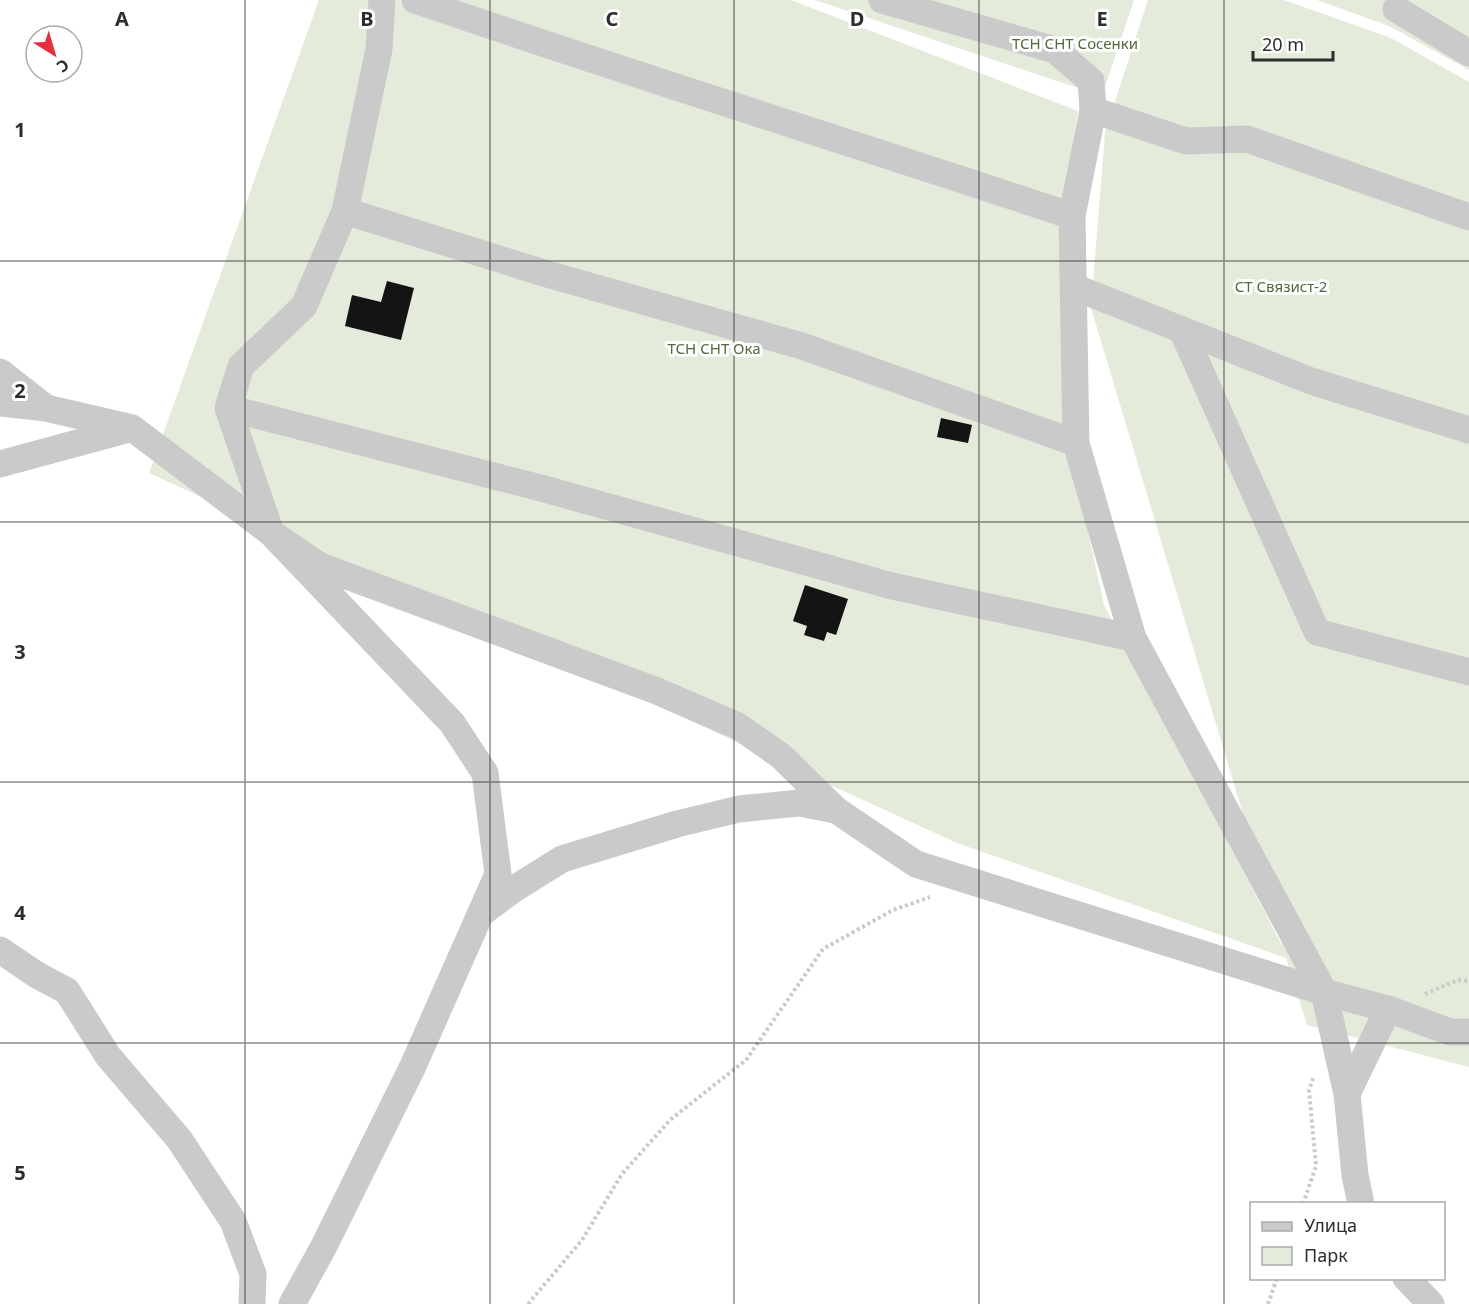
<svg xmlns="http://www.w3.org/2000/svg" width="1469" height="1304" viewBox="0 0 1469 1304" font-family="'Noto Sans',sans-serif">
<style>
.green{fill:#e4ebda}
.building{fill:#141414}
.lines{fill:none;stroke-linecap:round;stroke-linejoin:round}
.path{stroke:#cacaca;stroke-width:4;stroke-dasharray:3 3;stroke-linecap:butt}
.minor{stroke:#cacaca;stroke-width:27}
.grid{fill:none;stroke:#2d2d2d;stroke-width:1.5;stroke-opacity:0.55}
.labels{text-anchor:middle;dominant-baseline:central;stroke-width:6;stroke-linejoin:round;paint-order:stroke}
.park-label{font-size:15px;fill:#51693b;stroke:#fff}
.grid-label{font-size:20px;text-anchor:middle;font-weight:bold;fill:#2d2d2d;stroke:#fff;stroke-width:6;stroke-linejoin:round;paint-order:stroke}
</style>
<rect width="100%" height="100%" fill="#fff"/>
<path class="green" d="M319,0H791L1078,111L1059,228L1065,427L1104,605L1283,947L1091,308L1105,132L1148,0H1284L1391,38L1469,82V1067L1307,1025L1286,958L957,843L149,473Z
M815,0H1134L1102,96Z
M1317,0H1469V70L1389,26Z"/>
<path class="building" d="M387,281L414,288L401,340L345,326L352,295L381,302Z
M941,418L972,425L968,443L937,437Z
M805,585L848,599L836,635L827,632L824,641L804,635L807,626L793,621Z"/>
<g class="lines">
<path class="path" d="M1425,994L1458,980L1469,981
M1303,1204L1316,1166L1309,1090L1314,1076
M528,1304L582,1240L622,1174L670,1120L746,1060L823,949L893,910L930,897
M1268,1304L1277,1278"/>
<path class="minor" d="M415,0C633,75 853,143 1072,216
M882,0L1055,50L1091,81L1093,110L1186,141L1247,139L1469,217
M1396,9L1469,53
M1093,110L1072,216L1076,443L1133,638L1324,992L1347,1094L1355,1175L1361,1204
M345,211L547,274L802,346L1076,443
M1074,287L1311,381L1469,430
M1182,330L1317,632L1469,672
M0,372L46,408L132,428L271,533L320,566L657,691L738,726L781,756L836,810L916,864L1324,992L1388,1009L1450,1032H1469
M0,403L46,408
M228,408L541,488L892,586L1133,638
M0,464L129,429
M483,912L514,889L562,859L677,824L739,809L799,803L836,810
M0,950L37,975L67,991L108,1056L179,1139L233,1221L253,1274L252,1304
M1347,1094L1388,1009
M1406,1278L1431,1304
M292,1304L323,1248L413,1066L498,874L485,773L452,723L271,533L228,408L241,366L304,306L345,211L379,49L382,0"/>
</g>
<path class="grid" d="M245,0V1304M490,0V1304M734,0V1304M979,0V1304M1224,0V1304M0,261H1469M0,522H1469M0,782H1469M0,1043H1469"/>
<g class="labels">
<g class="park-label">
<text x="1075" y="43">ТСН СНТ Сосенки</text>
<text x="1281" y="286">СТ Связист-2</text>
<text x="714" y="348">ТСН СНТ Ока</text>
</g>
</g>
<g class="grid-label">
<text x="122" y="26">A</text>
<text x="367" y="26">B</text>
<text x="612" y="26">C</text>
<text x="857" y="26">D</text>
<text x="1102" y="26">E</text>
<text x="20" y="137">1</text>
<text x="20" y="398">2</text>
<text x="20" y="659">3</text>
<text x="20" y="920">4</text>
<text x="20" y="1180">5</text>
</g>
<rect x="1250" y="1202" width="195" height="78" fill="#ffffff" stroke="#ababab" stroke-width="1.5"/>
<rect x="1262" y="1222" width="30" height="9" fill="#cacaca" stroke="#ababab" stroke-width="1.5"/>
<text x="1304" y="1232" font-size="18" fill="#2d2d2d">Улица</text>
<rect x="1262" y="1247" width="30" height="18" fill="#e4ebda" stroke="#ababab" stroke-width="1.5"/>
<text x="1304" y="1262" font-size="18" fill="#2d2d2d">Парк</text>
<g transform="translate(54 54) rotate(143)"><circle r="28" fill="#ffffff" stroke="#ababab" stroke-width="1.5"/>
<path d="M0-4.5L10 22L0 15L-10 22Z" fill="#e52e3e"/>
<text y="-9" font-size="16" font-weight="bold" text-anchor="middle" fill="#2d2d2d">С</text>
</g>
<path d="M1253 51v9h80v-9" fill="none" stroke="#2d2d2d" stroke-width="3"/>
<text x="1262" y="51" font-size="18" fill="#2d2d2d" stroke="#ffffff" stroke-width="4.5" paint-order="stroke">20 m</text>
</svg>
